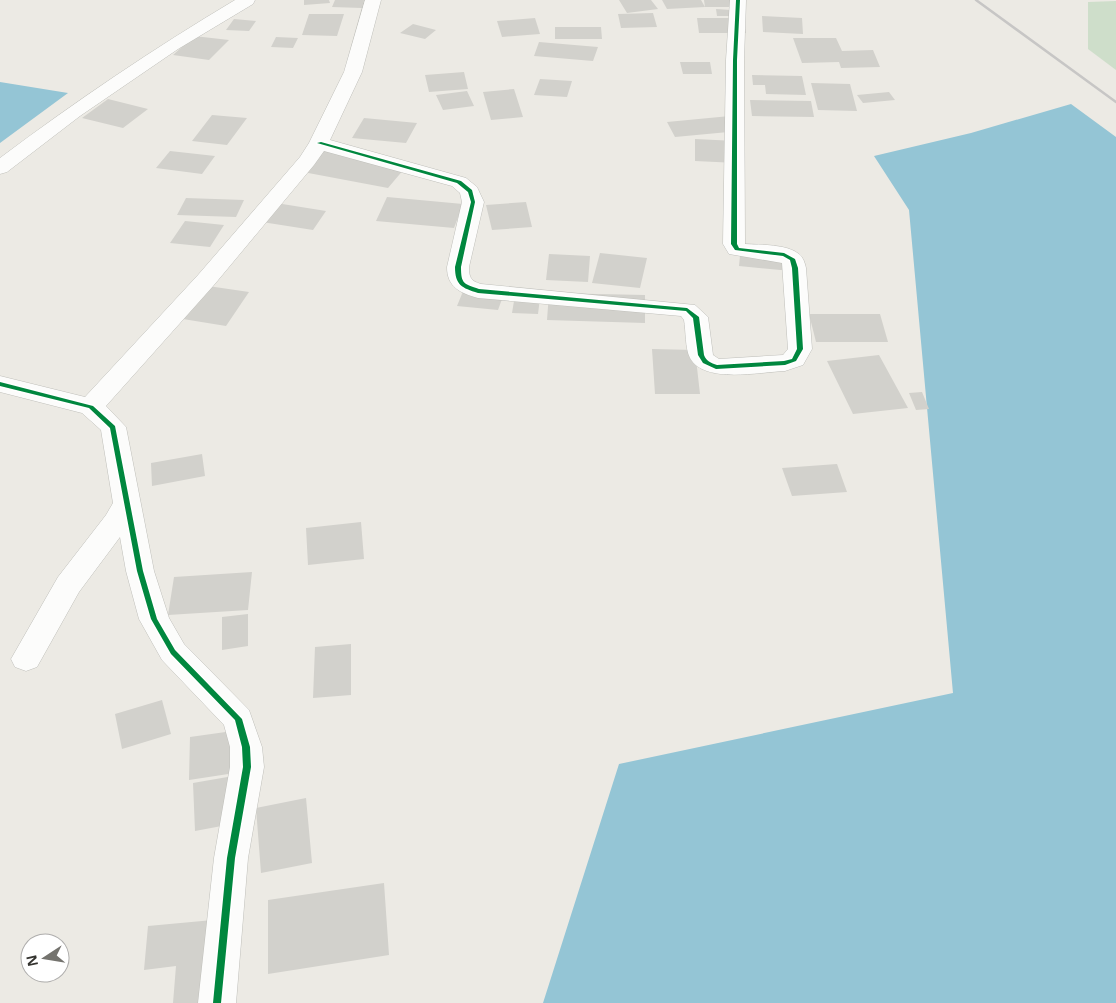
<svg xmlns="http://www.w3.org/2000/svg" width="1116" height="1003" viewBox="0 0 1116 1003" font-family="'Noto Sans',sans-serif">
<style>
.green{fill:#cedeca}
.water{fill:#94c5d5}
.building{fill:#d2d1cc}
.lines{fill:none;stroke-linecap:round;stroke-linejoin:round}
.minor-casing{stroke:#bfbfba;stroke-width:1}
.minor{fill:#fcfcfb;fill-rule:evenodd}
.rail{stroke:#c7c6c5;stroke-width:2.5}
.cycleway-casing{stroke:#fff;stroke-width:3}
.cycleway{fill:#00873e;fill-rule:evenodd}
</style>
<rect width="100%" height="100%" fill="#eceae4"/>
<path class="green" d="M1116,1V70L1088,49V2Z"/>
<path class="water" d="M0,82L68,93L0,143Z
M1071,104L1116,137V1003H543L619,764L953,693L909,210L874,156L971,133Z"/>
<path class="building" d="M304,0H329L330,3L304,5Z
M335,0H364L362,8L332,7Z
M619,0H651L658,9L627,13Z
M662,0H701L705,7L667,9Z
M704,0H730L731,7H705Z
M716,9L731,10L732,16H717Z
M653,13L657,27L621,28L618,14Z
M309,14H344L337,36L302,35Z
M762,16L802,18L803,34L763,32Z
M535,18L540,34L502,37L497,21Z
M697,18H743L746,33H699Z
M234,19L256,21L249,31L226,30Z
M413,24L436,30L425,39L400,33Z
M555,27H601L602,39H555Z
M194,36L229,40L209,60L173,55Z
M276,37L298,38L293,48L271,47Z
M793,38H836L842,51L873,50L880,67L841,68L839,62L802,63Z
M539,42L598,47L593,61L534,56Z
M680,62H710L712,74H683Z
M464,72L468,89L429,92L425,75Z
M752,75L802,76L806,95L766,94L765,85H753Z
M540,79L572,81L567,97L534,95Z
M811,83L850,84L857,111L818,110Z
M514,89L523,117L491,120L483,92Z
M467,91L474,106L443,110L436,95Z
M889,92L895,100L863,103L857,95Z
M108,99L148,109L123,128L82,118Z
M750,100L811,101L814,117L752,116Z
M212,115L247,118L227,145L192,141Z
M730,116L739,131L675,137L667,122Z
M364,118L417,123L406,143L352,138Z
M695,139L736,141L737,163L695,161Z
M327,146L410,162L388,188L303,172Z
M170,151L215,156L202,174L156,168Z
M387,197L463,204L454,228L376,221Z
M186,198L244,200L236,217L177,215Z
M526,202L532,227L492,230L486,205Z
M276,203L326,211L313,230L262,222Z
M185,221L224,225L210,247L170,243Z
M741,246L793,251L791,271L739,266Z
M600,253L647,258L640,288L592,283Z
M549,254L590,256L588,282L546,280Z
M466,284L506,288L498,310L457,306Z
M208,286L249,292L226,326L183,319Z
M516,289L541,290L538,314L512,313Z
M549,293L645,295V323L547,320Z
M809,314H880L888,342H816Z
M652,349L695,350L700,394H655Z
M879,355L908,408L853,414L827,361Z
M922,392L929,409L916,410L909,393Z
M202,454L205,476L152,486L151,463Z
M837,464L847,492L792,496L782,468Z
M361,522L364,559L308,565L306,528Z
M252,572L248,610L168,615L174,577Z
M248,614V646L222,650V617Z
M351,644V695L313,698L315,647Z
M162,700L171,734L122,749L115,714Z
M247,729L248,771L189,780L190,737Z
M239,775L243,822L195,831L193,783Z
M306,798L312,863L261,873L256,808Z
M384,883L389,955L268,974V900Z
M213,920L208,1003H173L176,966L144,970L148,926Z"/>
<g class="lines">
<g class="minor-casing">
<path id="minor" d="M235,0H255L253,4L178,49L80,116L7,172L0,174V158C76,101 153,49 235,0Z
M365,0H381L362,72L330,140L466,178L477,187L484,202L469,267C469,278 471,281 481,284L695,305L708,317L713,355L719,359L783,355L788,349L782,263L729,254L723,244L726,60L730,0H746L744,60L745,244C761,245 787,244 799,254C803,257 805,263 806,268L812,349L803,365L785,371C760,372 704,384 690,358C685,348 686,331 684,320L681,316L478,298C460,293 447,287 447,267L462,202L460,193L452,186L324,151L314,165L214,285L106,406L126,427L154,571L169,618L184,644L249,710L262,747L264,767L248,858L236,1003H198L214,858L230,767V747L224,725L162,660L139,619L126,571L120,537L79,592L37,667L26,671L15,667L11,659L58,577L106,515L113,503L101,430L82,413L0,392V376L85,397L198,275L300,157L309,143L344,72Z"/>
</g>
<use href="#minor" class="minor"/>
<path class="rail" d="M976,0L1116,102"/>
<g class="cycleway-casing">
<path id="cycleway" d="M736,0H740L737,60V244L739,248L784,253L795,259L798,268L803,349L796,361L785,365L716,369L703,363L698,355L693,318L686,311L478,293C462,288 455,285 455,267L471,202L468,192L457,183L317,143L321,142L461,181L472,190L475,202L461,267C461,284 464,284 479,289L687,308L699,317L704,355C706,361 711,363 717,365L784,361L792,359L797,349L792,268L790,260L783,256L735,250L731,244L733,60Z
M0,382L93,406L115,426L143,571L157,619L175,650L242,719L250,747L251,767L235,858L221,1003H213L227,858L243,767L242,747L235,720L171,654L151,619L137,571L110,428L89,408L0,386Z"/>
</g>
<use href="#cycleway" class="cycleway"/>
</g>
<g transform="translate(45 958) rotate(258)"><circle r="24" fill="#ffffff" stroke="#aeadac"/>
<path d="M0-4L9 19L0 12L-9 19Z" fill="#74736e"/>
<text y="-8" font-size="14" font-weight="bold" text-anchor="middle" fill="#34332f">N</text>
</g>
</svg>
